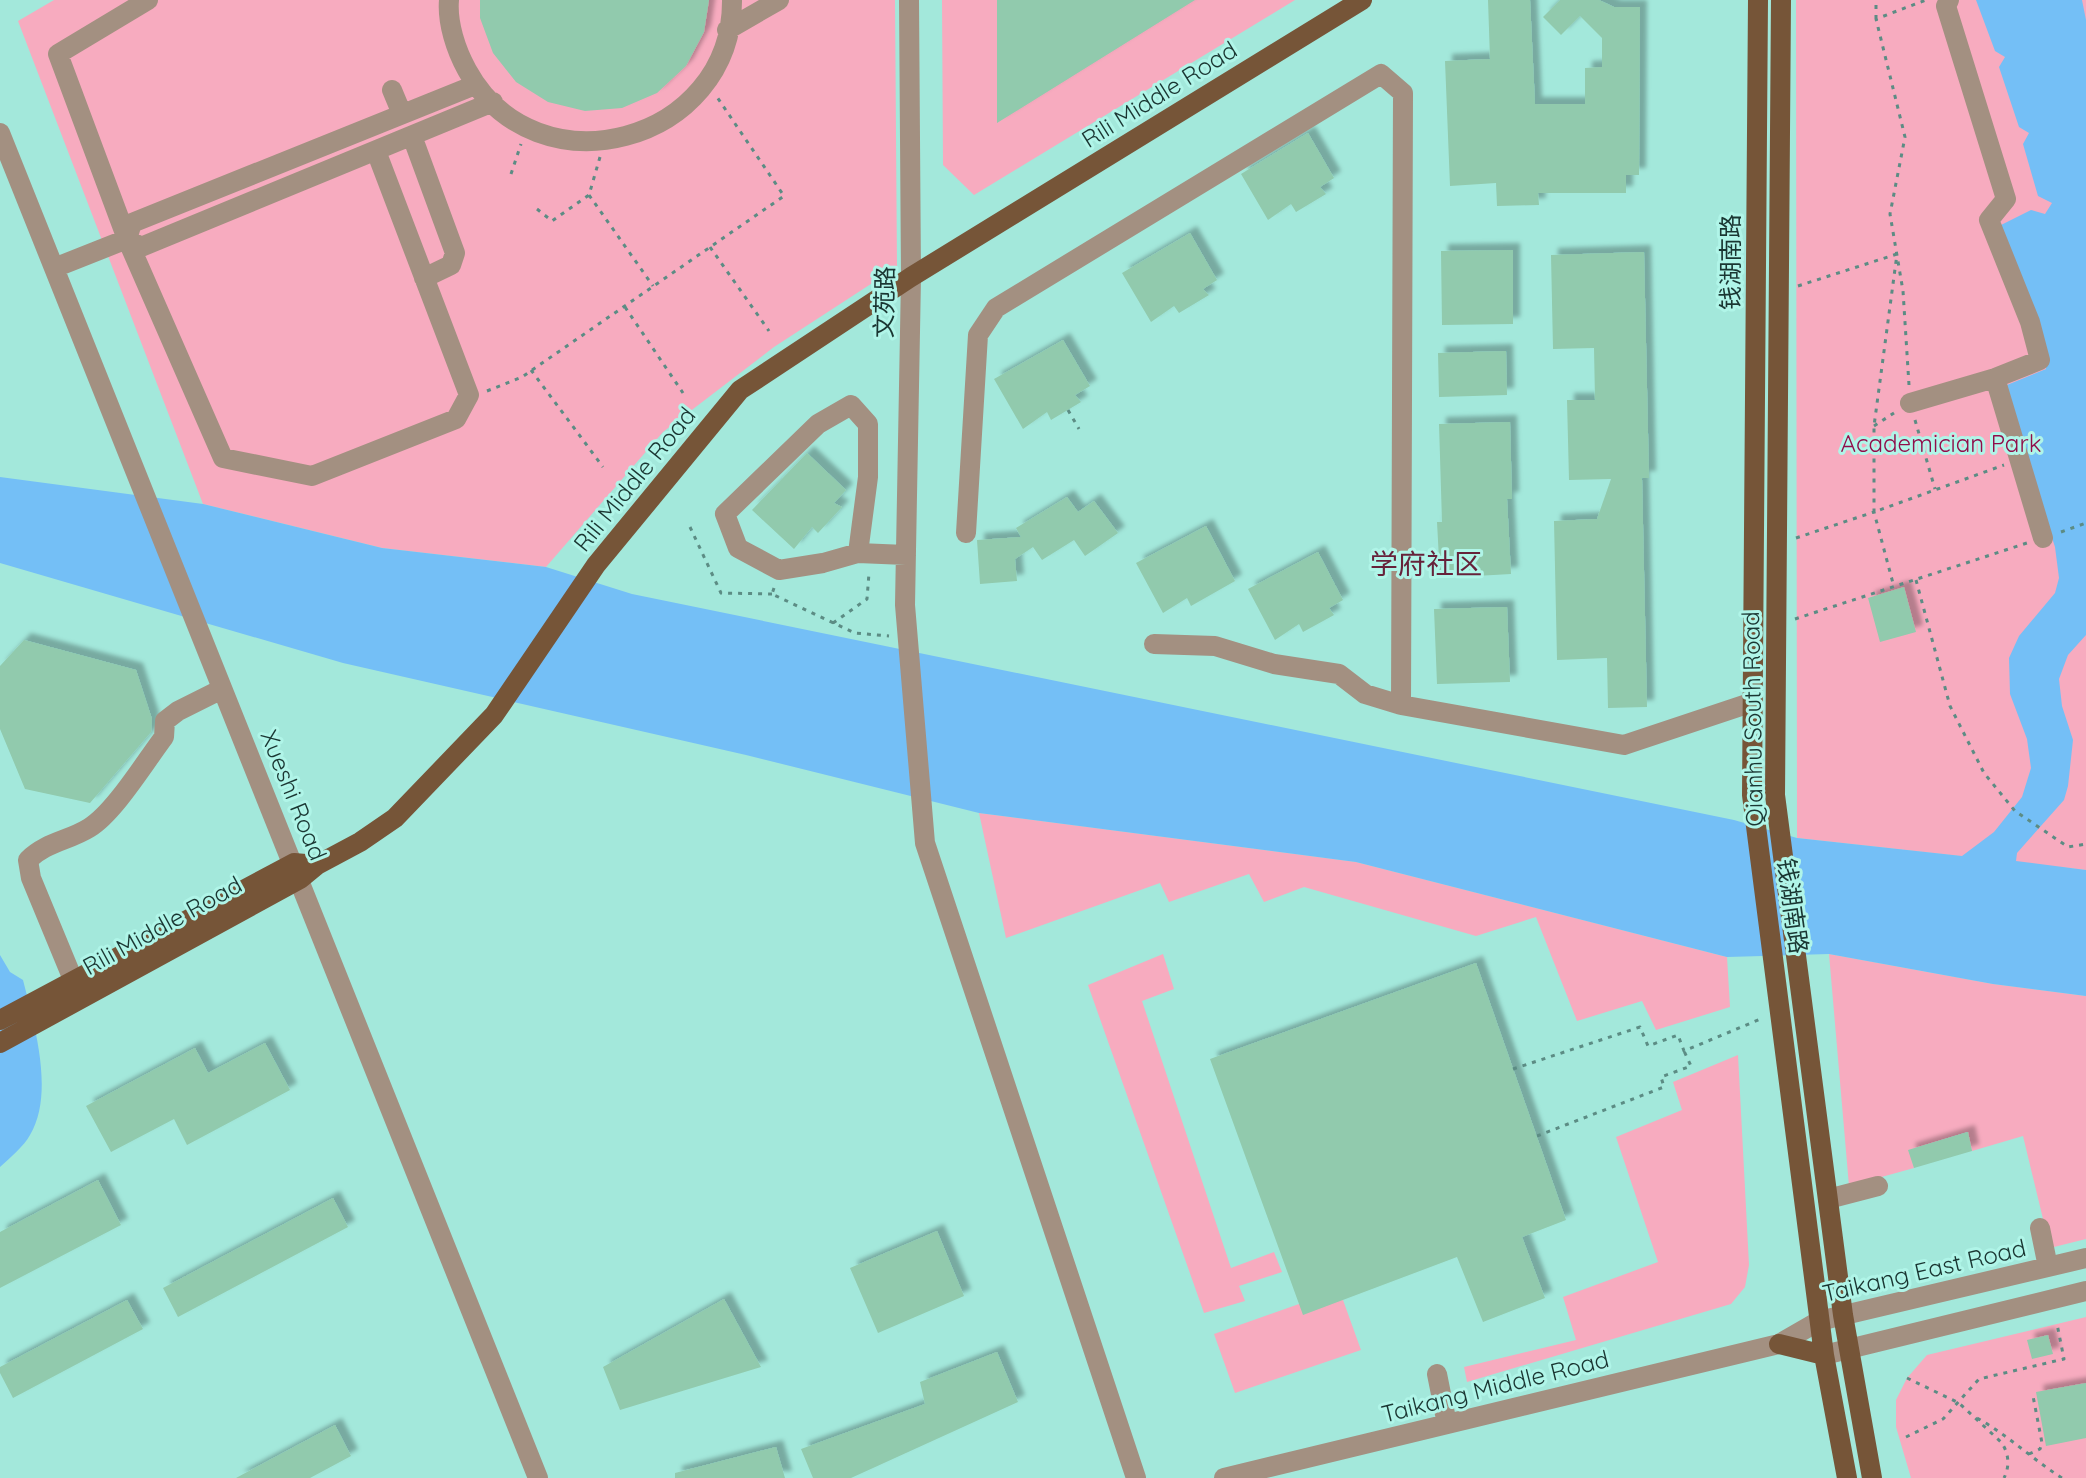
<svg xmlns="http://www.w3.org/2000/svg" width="2086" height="1478" viewBox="0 0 2086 1478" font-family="Quicksand,'Noto Sans SC',sans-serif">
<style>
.green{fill:#f7abbf}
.water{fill:#74bff6}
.building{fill:#91caad;filter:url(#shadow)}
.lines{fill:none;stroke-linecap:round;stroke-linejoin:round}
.path{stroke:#5c8c84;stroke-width:3;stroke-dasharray:4 6;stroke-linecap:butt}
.minor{stroke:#a39081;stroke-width:20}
.major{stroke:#765538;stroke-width:20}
.labels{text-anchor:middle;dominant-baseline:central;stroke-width:6;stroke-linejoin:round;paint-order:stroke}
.street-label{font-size:24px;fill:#1a3632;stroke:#b0f5e8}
.park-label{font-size:24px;fill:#910d49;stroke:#b0f5e8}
.quarter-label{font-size:28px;fill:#66223a;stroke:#b0f5e8}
</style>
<defs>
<filter id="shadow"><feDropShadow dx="7" dy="-7" stdDeviation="2" flood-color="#0004"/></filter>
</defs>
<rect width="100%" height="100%" fill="#a3e8db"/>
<path class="green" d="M54,0H895L897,267L774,347L663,432L546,567L382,548L203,504L18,21Z
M942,0H1295L974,195L943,165Z
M1796,0H2086V870L1797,838Z
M979,813L1356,862L1727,957L1730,1007L1656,1030L1642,1001L1577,1021L1536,917L1476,936L1304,887L1264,902L1249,874L1169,902L1160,883L1006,938Z
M1163,954L1174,989L1142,1001L1231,1268L1274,1252L1282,1272L1239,1286L1245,1301L1204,1313L1088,985Z
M1829,954L1993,984L2086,996V1239L2050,1248L2023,1136L1972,1151L1967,1132L1909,1150L1914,1168L1849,1186Z
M1738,1055L1749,1265L1745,1287L1731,1304L1467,1382L1464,1367L1576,1340L1563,1297L1658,1262L1616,1137L1682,1110L1673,1082Z
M1343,1300L1361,1350L1235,1393L1214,1334L1299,1304Z
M2086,1317V1478H1911L1896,1427V1400L1907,1378L1927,1355Z"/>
<path class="water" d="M1976,0H2082L2086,20V635L2068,655L2059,679L2062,706L2073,740L2068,786L2064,800L2017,853L2016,861L2086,870V996L1993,984L1829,954L1727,957L1356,862L979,813L746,755L343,663L0,563V477L203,504L382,548L546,567L632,594L1734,820L1797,838L1962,856L1994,832L2022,797L2031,768L2027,739L2010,694L2009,658L2019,636L2055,593L2059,578L2055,547L2002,387L2046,369L2032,310L1999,226L2031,210L2045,214L2052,203L2038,196L2023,144L2029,133L2019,127L1999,67L2005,57L1995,51Z
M0,955L10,972L23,980C34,1024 55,1093 30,1135C24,1146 10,1158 0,1167Z"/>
<path class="building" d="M480,0H709L704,32L686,66L657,93L622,108L585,111L548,102L516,82L493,53L480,18Z
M997,0H1195L997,123Z
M1488,0H1530L1535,104H1585V68L1602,67V38L1580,16L1561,35L1543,17L1560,0H1599L1614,7H1640L1639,175H1626V193H1538L1539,205L1497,206L1496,183L1450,186L1445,61L1490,59Z
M1308,133L1334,178L1320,187L1326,194L1296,212L1291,204L1268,220L1241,174Z
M1190,233L1217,280L1203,289L1209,295L1179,313L1174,306L1151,322L1122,273Z
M1513,250V324L1442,325L1441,251Z
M1644,252L1649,478H1642L1647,707L1608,708L1607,658L1557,660L1554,521L1597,519L1611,479L1569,480L1567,400H1595L1594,348L1553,349L1551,255Z
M1063,340L1090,386L1075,395L1081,402L1051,420L1047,412L1023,429L994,379Z
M1506,351L1507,395L1439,397L1438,353Z
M1510,422L1512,499H1507L1511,574L1440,578L1437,522H1442L1439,424Z
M807,453L846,490L834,503L842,507L818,533L812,527L794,549L752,510Z
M1067,497L1078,512L1094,501L1118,533L1085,556L1074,540L1042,560L1033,547L1015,559L1017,581L980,584L977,540L1021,537L1016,528Z
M1206,526L1235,581L1191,606L1187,598L1163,613L1136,563Z
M1318,552L1343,600L1329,608L1334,615L1303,632L1299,624L1275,640L1248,589Z
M1904,587L1916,632L1880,642L1868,598Z
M1507,607L1510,682L1437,684L1434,609Z
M24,640L136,670L152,719L151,732L90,803L25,789L0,729V666Z
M1476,963L1566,1220L1522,1237L1545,1298L1483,1322L1457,1257L1303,1315L1210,1059Z
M265,1043L290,1090L187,1145L174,1119L111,1152L86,1106L195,1048L208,1073Z
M1968,1132L1972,1151L1914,1168L1908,1150Z
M98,1180L121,1225L0,1288V1232Z
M333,1198L348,1227L178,1317L163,1288Z
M937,1231L964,1296L878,1333L850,1268Z
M724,1299L761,1367L620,1410L603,1367Z
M127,1300L143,1329L13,1398L0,1373V1367Z
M2048,1335L2053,1354L2032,1359L2027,1340Z
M997,1352L1018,1402L851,1478H813L801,1449L925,1404L920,1382Z
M2086,1383V1438L2046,1446L2036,1392Z
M335,1425L351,1456L310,1478H236Z
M776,1447L785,1478H675V1473Z"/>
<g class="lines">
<path class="path" d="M1876,19V0
M511,174L521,144
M589,195L653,286
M537,209L552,221L589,195L600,157
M710,247L769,331
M1798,286L1897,254L1874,426V512L2004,465
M625,307L683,393
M531,370L603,467
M1909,385L1903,291L1890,214L1905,137L1876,19L1926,0
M487,391L522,377L784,196L717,97
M1068,410L1079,429
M1915,420L1935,489
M1874,426L1894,413
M690,527L721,593L772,594
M2061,532L2086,523
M1796,538L1874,512L1894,587
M1916,580L1950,706L1984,773L2015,811L2068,847L2086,844
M774,588L772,594L855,633L889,636
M1795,619L2027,543
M833,623L867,599L869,573
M1513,1069L1640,1027L1648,1046L1678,1035L1684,1051L1763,1018
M1537,1136L1664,1087L1661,1077L1691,1066L1684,1051
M1907,1378L1959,1403L2001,1442C2009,1453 2010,1466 2004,1478
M1977,1418C2008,1435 2032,1459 2062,1478
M1906,1437L1943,1419L1979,1379L2064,1359L2057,1324
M2029,1454L2040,1449L2042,1443L2033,1396"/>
<path class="minor" d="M148,0L58,54L127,239L223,458L312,476L456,419L469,395L376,151
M449,0C447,23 456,50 467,70C536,196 733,143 732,0
M909,0L911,277L905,605L925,843L1136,1478
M727,30L779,0
M475,85L132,223L127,239L141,247L493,102
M392,90L402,114
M0,133L538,1478
M412,136L455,253L451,265L424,278
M54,268L127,239
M1995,378L2043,538
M1910,403L1995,378L2040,360L2030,322L1989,220L2006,199L1946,6L1949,0
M966,533L978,335L996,308L1381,74L1403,93L1401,705L1624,745L1753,702
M858,553L868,477V424L851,405L818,424L725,514L738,548L779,570L823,563L858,553L906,555
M1154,644L1215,646L1274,664L1339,674L1365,694L1401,705
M74,982L31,878L28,860C46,842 68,841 89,828C114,813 145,762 164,737L165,721L178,711L222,689
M1828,1199L1878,1186
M2040,1228L2048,1267
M1824,1355L2086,1291
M1437,1374L1447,1424
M1224,1478L1779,1344L1819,1321L2086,1258"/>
<path class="major" d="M1758,0L1752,795L1824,1355L1847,1478
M1781,0L1775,795L1843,1315L1872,1478
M0,1020L294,863L317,865
M0,1043L300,879L317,865L360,842L395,818L494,715L596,565L740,390L911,277L1362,0
M1779,1344L1824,1355"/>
</g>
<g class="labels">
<g class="street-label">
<text transform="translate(1159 94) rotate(-32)">Rili Middle Road</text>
<text transform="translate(1730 262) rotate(-90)">钱湖南路</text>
<text transform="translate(884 302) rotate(-89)">文苑路</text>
<text transform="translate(634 479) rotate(-51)">Rili Middle Road</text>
<text transform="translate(1752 719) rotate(-91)">Qianhu South Road</text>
<text transform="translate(294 795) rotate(68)">Xueshi Road</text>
<text transform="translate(1793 906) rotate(82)">钱湖南路</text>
<text transform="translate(162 925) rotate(-29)">Rili Middle Road</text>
<text transform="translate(1924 1270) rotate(-13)">Taikang East Road</text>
<text transform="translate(1495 1386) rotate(-14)">Taikang Middle Road</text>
</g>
<g class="park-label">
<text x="1941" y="443">Academician Park</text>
</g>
<g class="quarter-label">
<text x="1426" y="563">学府社区</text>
</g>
</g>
</svg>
